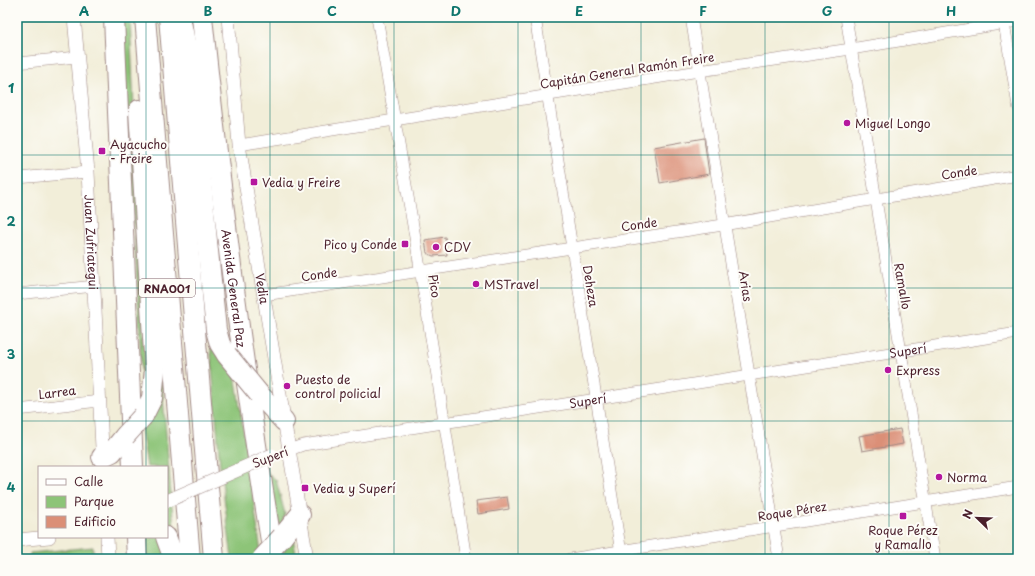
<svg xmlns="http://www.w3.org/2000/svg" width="1035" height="576" viewBox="0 0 1035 576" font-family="'Playpen Sans',sans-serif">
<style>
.green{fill:#8dc478;stroke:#6c7252}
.building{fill:#db8f77}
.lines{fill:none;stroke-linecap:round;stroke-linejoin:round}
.minor-casing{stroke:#9e8682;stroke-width:12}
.tertiary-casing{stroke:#9e8682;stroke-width:14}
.motorway-casing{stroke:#9e8682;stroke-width:22}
.minor{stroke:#fff;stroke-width:11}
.tertiary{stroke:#fff;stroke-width:13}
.motorway{stroke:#fff;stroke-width:20}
.tertiary-bridge-casing{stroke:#9e8682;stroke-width:14;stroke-linecap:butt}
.motorway-bridge-casing{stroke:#9e8682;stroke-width:22;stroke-linecap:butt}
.tertiary-bridge{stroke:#fff;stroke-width:13}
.motorway-bridge{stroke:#fff;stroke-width:20}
.grid{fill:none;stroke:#0f766e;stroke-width:1;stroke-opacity:0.55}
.poi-dot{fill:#b5179e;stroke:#fdfcf7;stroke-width:1.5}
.labels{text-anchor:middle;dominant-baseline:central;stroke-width:4;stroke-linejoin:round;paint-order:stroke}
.shield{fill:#fdfcf7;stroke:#806168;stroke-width:1}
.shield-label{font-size:11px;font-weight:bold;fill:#4a1f2b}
.street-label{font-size:12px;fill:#4a1f2b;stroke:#fdfcf7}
.poi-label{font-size:12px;fill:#4a1f2b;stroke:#fdfcf7;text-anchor:start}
.neatline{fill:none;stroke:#0f766e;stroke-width:1.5}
.grid-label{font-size:13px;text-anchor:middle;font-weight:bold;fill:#0f766e}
</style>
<rect width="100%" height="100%" fill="#fdfcf7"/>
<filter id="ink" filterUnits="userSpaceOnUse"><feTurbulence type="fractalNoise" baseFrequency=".025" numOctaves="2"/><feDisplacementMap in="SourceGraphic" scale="8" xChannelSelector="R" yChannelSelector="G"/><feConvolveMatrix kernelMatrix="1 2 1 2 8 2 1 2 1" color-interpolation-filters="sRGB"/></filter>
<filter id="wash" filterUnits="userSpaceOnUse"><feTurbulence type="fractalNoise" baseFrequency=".012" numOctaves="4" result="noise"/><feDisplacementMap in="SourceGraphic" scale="16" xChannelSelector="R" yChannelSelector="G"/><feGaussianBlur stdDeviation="0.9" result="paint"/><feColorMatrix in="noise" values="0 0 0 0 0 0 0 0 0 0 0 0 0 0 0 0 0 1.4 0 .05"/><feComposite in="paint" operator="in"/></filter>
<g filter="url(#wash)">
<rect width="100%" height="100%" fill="#f2eed9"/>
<path class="green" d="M122,17H130L146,387L142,404C139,275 128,146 122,17Z
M208,317L235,373L261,552L256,559H232L220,466Z
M161,373L175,542H173L167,525V467H147L141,428Z
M268,473L276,480L285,514L280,530Z
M145,537H161L168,559H146Z
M293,538L297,559H285L283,546Z
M93,547V559H30V553Z"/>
<g id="blocks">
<path class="building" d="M704,138L709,174L660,183L654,147Z
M445,237L447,255L433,256L427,253L425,240Z
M900,429L903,444L862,451L859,436Z
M507,497L509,509L478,514L476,501Z"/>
</g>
</g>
<g filter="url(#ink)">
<use href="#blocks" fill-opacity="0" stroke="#9e8682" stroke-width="1"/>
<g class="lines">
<g class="minor-casing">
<g id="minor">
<path d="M377,17L416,243L466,559"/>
<path d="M535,17L622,559"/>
<path d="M691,17L779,559"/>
<path d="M846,17L935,559"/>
<path d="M1003,17L1018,106"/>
<path d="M17,63L77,57"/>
<path d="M239,145L699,71L851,49L1018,21"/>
<path d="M17,178L88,172"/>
<path d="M17,294L95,286"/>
<path d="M264,295L723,225L1018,175"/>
<path d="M17,410L100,401"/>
<path id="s1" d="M289,450L303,445L1018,333"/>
<path d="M570,559L1018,487"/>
</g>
</g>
<g class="tertiary-casing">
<g id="tertiary">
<path id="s2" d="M74,17L88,172L103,467"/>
<path id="s3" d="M228,17L239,145L307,559"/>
<path d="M107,537L108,559"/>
<path d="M17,540L49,537"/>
</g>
</g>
<g class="motorway-casing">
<g id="motorway">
<path d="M114,17L133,467"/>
<path d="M145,17L190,559"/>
<path d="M169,17L214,559"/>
<path d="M180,17L189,63L216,330L220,344L227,355"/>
<path id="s4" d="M202,17C221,198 244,379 274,559"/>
<path d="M139,110L155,370L152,398L143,416"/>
<path d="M259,394L284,421"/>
<path d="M102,457L112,452L125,436"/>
<path d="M136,537L137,559"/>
<path d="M166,537L174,559"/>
<path d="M282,537L300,515"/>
</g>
</g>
<use href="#minor" class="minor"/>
<use href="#tertiary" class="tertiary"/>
<use href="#motorway" class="motorway"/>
<g class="tertiary-bridge-casing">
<path id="tertiary-bridge" d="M167,501L272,455"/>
</g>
<g class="motorway-bridge-casing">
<path id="motorway-bridge" d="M227,355L259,394
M125,436L143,416
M262,559L282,537"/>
</g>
<use href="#tertiary-bridge" class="tertiary-bridge"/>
<use href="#motorway-bridge" class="motorway-bridge"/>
</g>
</g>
<path class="grid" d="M146,17V467M270,17V559M394,17V559M518,17V559M641,17V559M765,17V559M889,17V559M17,155H1018M17,288H1018M17,421H1018M146,537V559"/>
<g class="poi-dot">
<circle cx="847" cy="123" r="4"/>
<rect x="98" y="147" width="8" height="8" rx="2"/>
<rect x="250" y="178" width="8" height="8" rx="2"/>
<rect x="401" y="240" width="8" height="8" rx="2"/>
<circle cx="436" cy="247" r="4"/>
<circle cx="476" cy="284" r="4"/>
<circle cx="888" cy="370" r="4"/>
<circle cx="287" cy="386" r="4"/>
<circle cx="939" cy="477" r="4"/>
<rect x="301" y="484" width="8" height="8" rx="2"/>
<rect x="899" y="512" width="8" height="8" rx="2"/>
</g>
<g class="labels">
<rect class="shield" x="139" y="279" width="56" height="18" rx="3"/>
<g class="shield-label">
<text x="167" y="288">RNA001</text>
</g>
<g class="street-label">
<text transform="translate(627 70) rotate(-9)">Capitán General Ramón Freire</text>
<text transform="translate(959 172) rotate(-9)">Conde</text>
<text transform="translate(639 224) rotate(-8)">Conde</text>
<text stroke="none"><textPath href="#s2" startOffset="226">Juan Zufriategui</textPath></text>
<text transform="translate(319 274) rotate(-8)">Conde</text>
<text transform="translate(435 286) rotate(81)">Pico</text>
<text transform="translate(591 286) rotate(81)">Deheza</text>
<text transform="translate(746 286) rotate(81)">Arias</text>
<text transform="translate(903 286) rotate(80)">Ramallo</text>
<text stroke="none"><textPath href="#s4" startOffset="273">Avenida General Paz</textPath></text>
<text stroke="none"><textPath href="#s3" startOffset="274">Vedia</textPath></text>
<text stroke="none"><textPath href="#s1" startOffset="627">Superí</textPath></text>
<text transform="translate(57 392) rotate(-7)">Larrea</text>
<text stroke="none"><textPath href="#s1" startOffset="303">Superí</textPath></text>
<text transform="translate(270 457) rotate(-21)">Superí</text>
<text transform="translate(792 511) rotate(-9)">Roque Pérez</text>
</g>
<g class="poi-label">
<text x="855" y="123">Miguel Longo</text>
<text x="110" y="144">Ayacucho<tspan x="110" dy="14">- Freire</tspan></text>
<text x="262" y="182">Vedia y Freire</text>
<text x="397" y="244" text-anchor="end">Pico y Conde</text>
<text x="444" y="247">CDV</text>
<text x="484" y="284">MSTravel</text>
<text x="896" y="370">Express</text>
<text x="295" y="379">Puesto de<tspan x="295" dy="14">control policial</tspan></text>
<text x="947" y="477">Norma</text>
<text x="313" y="488">Vedia y Superí</text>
<text x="903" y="530" text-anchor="middle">Roque Pérez<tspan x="903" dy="14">y Ramallo</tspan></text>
</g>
</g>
<rect width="1035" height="576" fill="none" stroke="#fdfcf7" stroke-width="44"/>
<rect x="38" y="466" width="130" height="72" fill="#fdfcf7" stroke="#b5a4a5"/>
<rect x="46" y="479" width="20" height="6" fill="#ffffff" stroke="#b5a4a5"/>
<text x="74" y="486" font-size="12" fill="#4a1f2b">Calle</text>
<rect x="46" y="496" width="20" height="12" fill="#8dc478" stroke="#b5a4a5"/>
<text x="74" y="506" font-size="12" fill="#4a1f2b">Parque</text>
<rect x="46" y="516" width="20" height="12" fill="#db8f77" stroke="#b5a4a5"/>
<text x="74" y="526" font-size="12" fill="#4a1f2b">Edificio</text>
<g transform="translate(977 518) rotate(293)" stroke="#fdfcf7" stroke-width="3" paint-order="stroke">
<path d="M0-3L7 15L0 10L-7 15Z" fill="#4a1f2b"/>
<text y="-6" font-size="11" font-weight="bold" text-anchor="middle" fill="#4a1f2b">N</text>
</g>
<rect x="22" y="22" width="991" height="532" class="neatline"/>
<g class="grid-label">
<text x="84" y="16">A</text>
<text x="208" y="16">B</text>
<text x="332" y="16">C</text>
<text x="456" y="16">D</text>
<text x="579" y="16">E</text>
<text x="703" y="16">F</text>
<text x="827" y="16">G</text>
<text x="951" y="16">H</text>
<text x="11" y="93">1</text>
<text x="11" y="226">2</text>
<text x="11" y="359">3</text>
<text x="11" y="492">4</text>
</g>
</svg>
